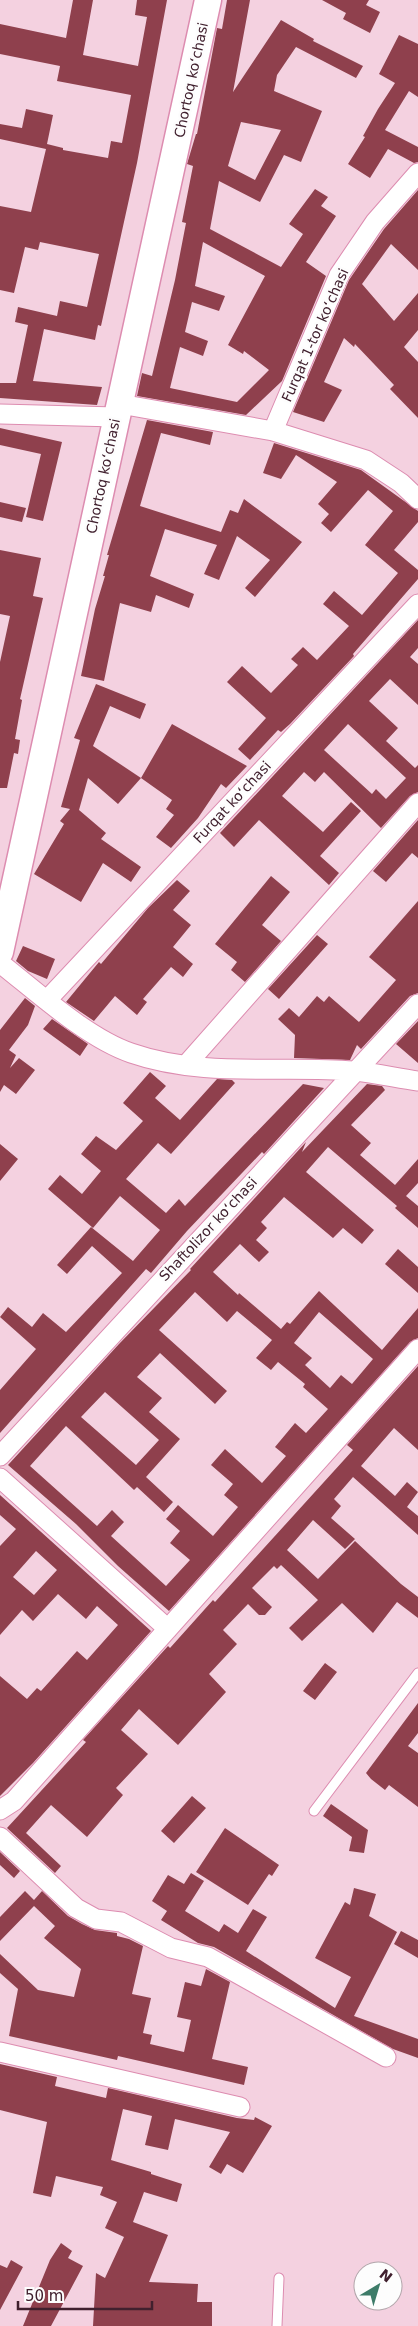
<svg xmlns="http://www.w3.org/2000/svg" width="418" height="2326" viewBox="0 0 418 2326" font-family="'DejaVu Sans',sans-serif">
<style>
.building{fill:#8f404d;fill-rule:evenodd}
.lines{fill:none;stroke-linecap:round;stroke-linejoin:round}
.service-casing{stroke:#dd8cb0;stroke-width:11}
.minor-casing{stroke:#dd8cb0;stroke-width:21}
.secondary-casing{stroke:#dd8cb0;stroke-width:29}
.service{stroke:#fff;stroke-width:9}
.minor{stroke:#fff;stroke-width:19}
.secondary{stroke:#fff;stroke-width:26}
.labels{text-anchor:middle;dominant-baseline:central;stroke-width:5;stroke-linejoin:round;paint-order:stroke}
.street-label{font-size:14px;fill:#40202e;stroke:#fdfdfd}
</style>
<rect width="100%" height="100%" fill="#f4d1e0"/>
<path class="building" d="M73,0H93L83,55L138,66L147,17L135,15L137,0H167L137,163L101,326L98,325L95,340L44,329L33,381L102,387L97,405L0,398V383H16L28,325L15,322L18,307L57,316L60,301L87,307L99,254L40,242L38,250L25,247L14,293L0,290V206L31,212L46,149L0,139V124L22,128L26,109L53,115L47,144L63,148V150L108,158L111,141L122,143L131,95L57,81L60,66L0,54V24L66,38Z
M227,0H250L233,92L281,20L314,39L313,41L363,66L356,78L296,47L277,75L274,91L322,111L301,162L284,155L260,202L219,181L210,229L281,267L303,234L289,224L315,189L328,197L321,206L336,216L306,262L326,276L282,381L246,415L137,396L142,373L152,376L175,280L186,223L182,222L193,166L187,164L196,134H197L217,28L222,29ZM241,122L281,130L255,180L228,166ZM203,242L265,276L228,345L243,354L244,351L269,370L237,402L170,388L180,347L203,356L208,341L185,332L192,302L219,311L225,296L195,286Z
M322,0H369L366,5L380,12L370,33L343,19L346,13Z
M399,35L418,44V97L409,91L385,130L418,147V162L414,163L388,149L370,178L348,164L365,137L363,136L378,109L395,83L379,74Z
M418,190V270L391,244L362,284L394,321L418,293V330L404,347L418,362V418L390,389L394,385L355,344L354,347L344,338L324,382L342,390L324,422L293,412L349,280L384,229Z
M147,420L213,432L210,445L161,433L140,506L221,532L230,510L238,513L244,499L302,542L255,597L245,588L270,560L237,536L219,580L204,574L217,545L165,529L150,576L194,594L189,608L156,595L151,612L120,603L104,681L81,676L95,609L105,576H103L109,555H107Z
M0,428L62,442L43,521L26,517L41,454L0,445Z
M274,443L361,470L418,511V522L394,550L418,570V579L353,654L354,656L290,724L281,732L278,730L250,760L238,749L266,718L227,682L242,666L271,693L298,665L291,659L303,647L317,660L349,626L323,604L334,591L362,615L398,573L365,545L393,511L368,490L331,532L321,523L329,514L318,504L337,482L296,455L281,479L263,473Z
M0,502L26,508L22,522L0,517Z
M0,550L41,558L33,596L43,598L20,699L22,700L15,739L20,740L18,754L14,753L7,788H0V662L10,616L0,614Z
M418,620V648L410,657L418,664V705L390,679L369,701L398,728L386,741L415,768L418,765V792L410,796L381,828L324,772L315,782L304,772L282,796L323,832L351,802L361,811L320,856L339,873L329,885L259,820L234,847L220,833ZM348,724L406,778L386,799L376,789L372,794L324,750Z
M96,684L146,704L140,719L110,706L93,746L141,778L118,804L88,778L79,810L106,833L101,839L141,867L131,882L103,863L81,902L34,874L64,824L60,821L70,809L61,807L80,740L74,738Z
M172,724L247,766L226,788L221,784L198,818L171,848L156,837L174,815L166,809L172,800L141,778Z
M418,820V858L412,853L386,882L373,871Z
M271,876L290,892L262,925L281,941L245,982L231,970L237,962L215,944Z
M177,880L190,891L173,910L191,925L173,947L193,964L183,977L171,967L143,999L147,1002L137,1015L115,996L94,1021L66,1002L99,962L101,964L148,908Z
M418,901V993L410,996L361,1049L357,1045L350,1060L294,1058L295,1035L278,1019L289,1008L299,1017L317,996L324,1002L329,996L359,1022L396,980L369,957Z
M317,935L328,944L279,999L268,989Z
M23,946L55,959L47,979L28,971L16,961Z
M25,998L35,1006L28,1025L9,1050L16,1055L10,1068L19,1058L35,1070L16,1094L4,1085L0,1092V1030Z
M52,1019L88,1044L80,1056L43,1029Z
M418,1021V1063L396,1044Z
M150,1072L166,1086L155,1098L180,1120L217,1079L232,1080L235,1083L171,1154L158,1143L126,1179L166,1213L179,1199L185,1206L303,1084L324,1088L264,1154L262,1152L187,1231L151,1273L146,1269L0,1433V1390L36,1349L0,1317L8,1307L32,1327L43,1313L66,1332L122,1273L92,1246L67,1274L57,1265L91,1227L133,1261L160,1230L120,1196L93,1228L48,1189L60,1175L82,1194L101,1171L81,1154L96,1136L116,1150L143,1121L123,1103Z
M367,1084L382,1086L385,1090L351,1125L371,1143L360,1155L395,1185L418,1159V1183L406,1196L418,1206V1228L395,1208L397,1206L328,1147L306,1172L374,1230L362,1244L343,1228L333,1238L284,1197L261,1222L267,1228L256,1240L269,1252L259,1262L240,1244L213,1272L238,1295L239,1293L281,1329L287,1322L290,1324L319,1291L382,1350L418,1308V1338L410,1342L169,1611L118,1566L76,1524L8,1465L119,1344L191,1270L190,1269L306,1142L302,1152ZM195,1292L227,1322L237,1311L272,1340L256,1358L271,1370L278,1362L305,1384L303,1387L328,1409L306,1433L295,1423L275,1447L286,1456L262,1483L225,1449L211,1465L233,1484L224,1495L238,1507L213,1536L178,1505L166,1519L180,1531L170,1543L190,1560L166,1586L111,1536L124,1522L112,1510L97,1526L30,1466L66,1426L134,1490L137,1487L164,1512L173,1502L146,1477L180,1439L149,1412L162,1398L137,1377L160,1353L215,1404L227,1391L159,1330ZM319,1312L373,1359L352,1384L341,1375L330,1388L305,1365L312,1358L294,1343ZM105,1392L159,1440L136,1465L81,1417Z
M0,1144L18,1159L0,1181Z
M398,1249L418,1267V1293L385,1264Z
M418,1366V1450L394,1428L361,1466L395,1496L407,1482L418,1492L407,1507L418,1516V1535L353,1477L334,1499L341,1506L331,1518L355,1539L345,1549L313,1520L287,1550L318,1579L355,1541L401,1584L418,1597V1618L397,1602L373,1633L342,1603L302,1641L289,1628L318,1600L281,1565L277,1569L274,1566L252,1588L272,1607L265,1615H259L248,1604L223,1630L237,1644L209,1674L226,1692L178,1745L139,1709L121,1730L148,1754L116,1788L123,1795L87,1837L51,1805L26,1833L61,1866L55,1873L7,1828L86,1742L83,1740L168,1646L170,1648L213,1600L215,1602L353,1450L347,1445Z
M0,1495L151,1631L33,1763L0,1796V1676L27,1699L37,1688L41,1691L77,1651L87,1660L118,1625L97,1606L86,1619L58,1594L33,1621L22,1610L0,1635V1546L16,1529L0,1515ZM36,1551L57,1570L34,1595L13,1577Z
M325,1663L337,1672L315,1700L303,1691Z
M418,1703V1733L408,1746L418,1753V1807L389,1785L385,1790L371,1779L366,1773Z
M192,1796L206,1808L174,1843L161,1831Z
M331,1804L368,1830L364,1853L349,1851L352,1837L323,1816Z
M225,1828L279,1865L272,1876L269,1874L248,1905L196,1872Z
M0,1852L20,1871L14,1878L0,1865Z
M191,1873L204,1881L185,1911L219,1932L224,1924L238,1933L253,1909L267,1917L246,1951L335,2008L351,1977L315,1958L345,1902L350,1905L354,1888L376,1894L369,1916L397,1932L354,2016L418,2039V2058L393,2049L214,1947L198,1943L161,1920L167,1911L152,1901L168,1875L184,1884Z
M25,1891L34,1900L42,1891L68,1916L82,1924L95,1930L117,1933V1936L129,1939L143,1946L132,1994L151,1998L143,2033L152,2035L150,2044L184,2052L191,2020L177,2017L185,1982L201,1986L206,1969L230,1982L212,2059L248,2067L244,2085L118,2056L117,2060L9,2036L18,1989L0,1973V1954L38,1990L74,1997L81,1969L44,1938L55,1926L34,1906L0,1941V1917Z
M401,1931L418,1940V1958L394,1944Z
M0,2064L57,2077L55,2086L106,2098L108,2088L237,2118L254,2120L255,2117L272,2126L243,2173L227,2164L221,2174L209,2167L230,2132L175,2119L168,2150L145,2145L152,2116L123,2109L111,2160L151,2172V2174L182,2184L177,2202L144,2192L133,2222L168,2235L149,2282L198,2284L197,2302H212V2326H93L96,2273L105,2278L124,2237L105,2228L117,2202L100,2195L103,2187L56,2176L51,2197L33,2193L47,2122L0,2110Z
M61,2243L72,2251L68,2258L83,2266L51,2326H23L50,2260Z
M11,2260L23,2267L0,2310V2265L7,2268Z"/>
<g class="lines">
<g class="service-casing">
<path id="service" d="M314,1811L418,1673
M277,2326L279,2278"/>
</g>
<g class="minor-casing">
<path id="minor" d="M120,404L273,431L366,460L401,483L418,499
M0,414L116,417
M273,431L339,275L375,222L418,173
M0,963C37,992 87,1038 131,1053C203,1078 280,1065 354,1071C375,1073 397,1078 418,1081
M47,1000L418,604
M186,1065L418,803
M0,1456L418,1004
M0,1478L168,1629
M0,1810L14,1801L418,1349
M0,1837L76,1908L96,1919L121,1922L171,1948L208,1957L386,2057
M0,2052L240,2107"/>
</g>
<g class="secondary-casing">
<path id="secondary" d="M0,952L208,0"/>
</g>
<use href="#service" class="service"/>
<use href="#minor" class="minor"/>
<use href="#secondary" class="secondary"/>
</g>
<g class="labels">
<g class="street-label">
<text transform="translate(191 80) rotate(-78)">Chortoq koʻchasi</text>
<text transform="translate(315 335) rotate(-66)">Furqat 1-tor koʻchasi</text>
<text transform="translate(103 476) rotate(-78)">Chortoq koʻchasi</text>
<text transform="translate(232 802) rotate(-47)">Furqat koʻchasi</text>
<text transform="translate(208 1229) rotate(-47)">Shaftolizor koʻchasi</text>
</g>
</g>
<g transform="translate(378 2286) rotate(38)"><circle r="24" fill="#fdfdfd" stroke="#b1a5aa"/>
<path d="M0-4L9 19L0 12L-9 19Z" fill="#3d7c69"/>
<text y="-8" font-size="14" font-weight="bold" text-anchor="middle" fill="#40202e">N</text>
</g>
<path d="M18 2301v8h134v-8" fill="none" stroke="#40202e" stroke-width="2.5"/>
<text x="25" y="2301" font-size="15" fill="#40202e" stroke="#fdfdfd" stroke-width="4" paint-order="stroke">50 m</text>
</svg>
